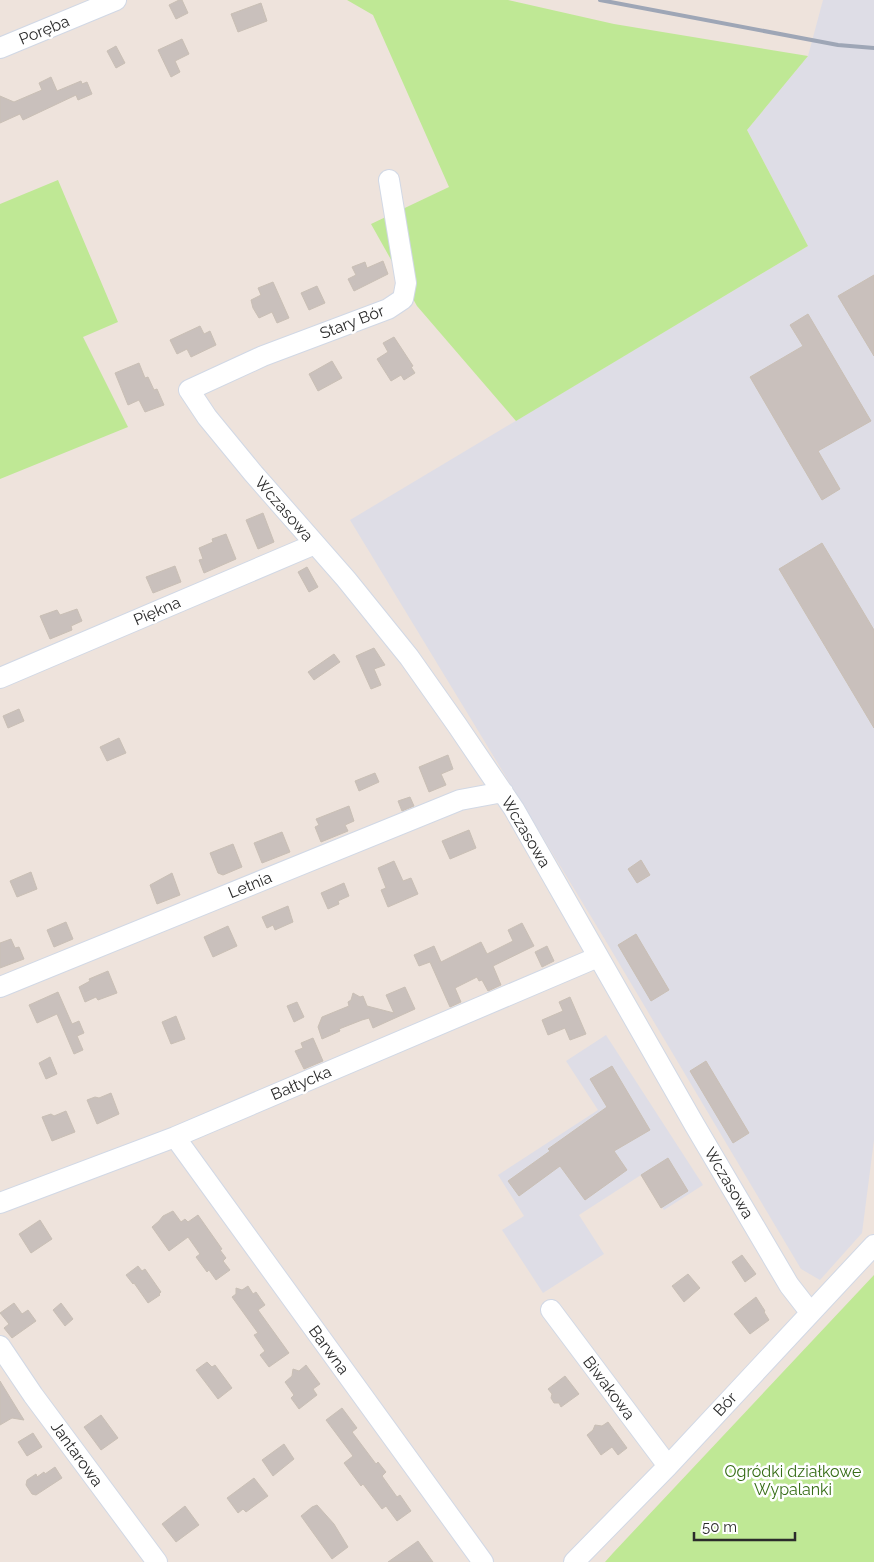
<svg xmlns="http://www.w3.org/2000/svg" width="874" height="1562" viewBox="0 0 874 1562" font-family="Raleway,sans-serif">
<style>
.industrial{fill:#dedde6}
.green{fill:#bfe895}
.building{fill:#c9c0bc;stroke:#c9bfb5}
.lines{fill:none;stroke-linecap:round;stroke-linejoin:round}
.minor-casing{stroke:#d1d8e5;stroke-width:22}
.minor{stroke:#fff;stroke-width:20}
.rail{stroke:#9ea6b6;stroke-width:4}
.labels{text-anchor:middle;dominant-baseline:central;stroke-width:5;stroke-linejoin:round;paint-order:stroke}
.street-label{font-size:16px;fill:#2b2b2b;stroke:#fff}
.park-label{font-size:16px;fill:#366d16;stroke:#fff}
</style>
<rect width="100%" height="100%" fill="#eee3dc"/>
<path class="industrial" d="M823,0H874V1140L862,1233L820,1280L801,1269L604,938L350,520L808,246L747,130L808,56Z
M606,1035L703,1185L664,1210L641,1175L579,1215L604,1254L543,1293L502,1230L524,1216L498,1175L598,1110L566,1061Z"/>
<path class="green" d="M347,0H508L614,24L808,56L747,130L808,246L516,421L417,306L371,224L449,187L373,15Z
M58,180L118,322L83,337L128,427L0,479V204Z
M874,1275V1562H605L613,1553Z"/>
<path class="building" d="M179,0H182L188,13L176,19L169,5Z
M261,3L267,21L238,32L231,14Z
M182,39L189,54L175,61L180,72L171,77L158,50Z
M116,46L125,63L116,68L107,51Z
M51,77L57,91L81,81L82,84L87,82L92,94L78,100L76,95L23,120L20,114L0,123V96L14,102L42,90L39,83Z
M383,261L388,274L354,291L348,279L356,275L352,267L365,262L367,268Z
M874,275V356L838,296Z
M273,282L289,318L277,323L272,312L259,318L253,308L251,300L261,295L258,288Z
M317,286L325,303L309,310L301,293Z
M808,314L871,421L818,451L840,489L822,500L750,377L803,346L790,325Z
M200,326L204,334L210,331L216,345L191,357L187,349L177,354L170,340Z
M394,337L413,366L411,367L415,373L404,380L401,375L391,381L377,359L388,352L383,343Z
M332,361L342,378L318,391L309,374Z
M139,363L145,378L148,377L154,390L157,389L164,405L145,412L139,400L128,405L115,373Z
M263,513L274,542L258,549L246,520Z
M226,534L236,559L204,573L199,560L203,559L199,548L213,542L212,539Z
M822,543L874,630V728L779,569Z
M175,566L181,582L153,593L146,577Z
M307,567L318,587L309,592L298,572Z
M77,609L82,621L71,626L72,630L50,639L40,616L57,610L60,615Z
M374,648L385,665L374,669L381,685L371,689L356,656Z
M334,654L340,662L314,680L308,672Z
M19,709L24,721L8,728L3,716Z
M119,738L126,753L107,761L100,747Z
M448,755L453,769L441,774L446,785L429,792L419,767Z
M375,773L379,782L359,791L355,781Z
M410,797L414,806L402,811L398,801Z
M349,806L354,821L345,825L348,831L321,842L315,827L319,825L316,819Z
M469,830L476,848L450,859L442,841Z
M282,832L290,852L262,863L254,843Z
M233,844L242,867L223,875L218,873L210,853Z
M641,860L650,875L637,883L628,869Z
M394,861L403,881L411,878L418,894L388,907L381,890L386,888L378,868Z
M31,872L37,889L17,897L10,881Z
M172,873L180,895L157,904L150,885Z
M344,883L349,896L338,901L339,904L328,909L321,893Z
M288,906L293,922L275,930L273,925L267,928L262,917Z
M66,922L73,939L54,947L47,930Z
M522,923L534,946L493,966L501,985L488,991L482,980L479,981L477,977L455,988L461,1002L450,1007L430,962L419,966L414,955L434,946L441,962L481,942L487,954L513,941L508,930Z
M228,926L237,946L213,957L204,937Z
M636,934L669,990L651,1001L618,945Z
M11,939L15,948L19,947L24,959L0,968V943Z
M547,946L554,961L542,967L535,952Z
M108,971L117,993L98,1000L96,997L85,1002L79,987L90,981L89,979Z
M405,987L415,1009L373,1028L369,1018L362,1020L339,1029L340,1031L322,1039L318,1027L322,1017L349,1006L348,1002L351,1000L353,993L360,997L363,996L367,1006L394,1013L386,995Z
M58,992L72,1024L79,1021L84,1033L77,1036L83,1050L74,1054L57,1014L37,1023L29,1005Z
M570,997L586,1034L570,1040L565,1028L548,1035L542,1020L563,1011L559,1002Z
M297,1002L304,1017L294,1022L287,1006Z
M176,1016L185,1039L171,1044L162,1022Z
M313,1038L323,1061L304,1069L295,1051L303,1048L301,1043Z
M50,1057L57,1074L46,1079L39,1063Z
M706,1061L749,1133L733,1143L690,1071Z
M612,1066L650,1130L614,1151L627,1170L585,1200L560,1166L519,1196L508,1181L550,1151L548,1149L607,1107L590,1079Z
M111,1093L119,1114L97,1124L87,1100L95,1097L99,1098Z
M66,1111L75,1132L52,1141L42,1117L51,1114L54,1116Z
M668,1158L688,1191L661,1208L641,1175Z
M173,1211L181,1222L185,1219L188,1222L198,1215L222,1249L220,1250L226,1258L223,1261L230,1270L216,1280L209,1270L207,1272L196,1257L200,1254L188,1237L169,1251L152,1227L159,1221L163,1216Z
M40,1220L52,1239L31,1253L19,1234Z
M742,1255L756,1274L745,1282L732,1262Z
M138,1266L142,1271L145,1269L161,1292L159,1294L160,1295L148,1303L134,1283L133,1284L126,1275Z
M688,1274L700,1288L684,1302L672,1286Z
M248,1286L253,1294L256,1292L265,1305L258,1310L289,1353L269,1367L260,1355L265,1351L254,1335L258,1333L232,1297L236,1294V1288L242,1290Z
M756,1297L765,1311L764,1312L769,1320L750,1334L734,1314Z
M14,1303L22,1314L28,1310L36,1321L12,1338L4,1328L9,1324L0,1313Z
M61,1303L73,1319L65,1326L53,1310Z
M207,1362L212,1367L215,1365L232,1388L218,1399L196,1370Z
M306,1365L320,1384L313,1389L317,1395L299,1409L291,1398L294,1395L285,1382L292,1376L293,1369L299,1371Z
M565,1376L579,1394L561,1407L559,1403H554L551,1398L552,1394L548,1389Z
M0,1381L11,1399L24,1420L12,1418L0,1425Z
M342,1408L357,1428L352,1432L376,1464L378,1462L386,1472L382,1476L397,1497L400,1495L411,1511L397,1521L386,1506L382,1509L363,1484L361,1486L344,1463L353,1456L326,1420Z
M101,1415L118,1438L101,1450L84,1427Z
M608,1422L627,1448L618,1455L612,1447L601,1455L587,1435L593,1430L595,1425L602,1426Z
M33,1433L42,1447L27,1456L18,1442Z
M284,1444L294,1459L273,1476L262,1460Z
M55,1467L62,1478L36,1495L32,1494L26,1485L27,1480L36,1474L37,1477L44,1472L45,1474Z
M254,1478L268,1496L246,1512L243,1509L238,1513L227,1498Z
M317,1505L334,1524L348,1547L332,1559L301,1516L312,1507Z
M185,1506L199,1525L176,1542L162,1524Z
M418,1541L433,1562H388Z"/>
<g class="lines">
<g class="minor-casing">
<path id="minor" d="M0,48L116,0
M389,180L406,283L403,299L388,309L263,356L189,390L207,417L253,473L346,579L409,657L457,725L514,809L694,1124L789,1285L810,1312
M0,678L315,544
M0,987L460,800L503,792
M175,1137L483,1562
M0,1203L175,1137L598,957
M551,1310L668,1466
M0,1346L33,1395L157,1562
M574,1562L668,1466L874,1245"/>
</g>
<use href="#minor" class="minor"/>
<path class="rail" d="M600,0L838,45L874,48"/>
</g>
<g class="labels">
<g class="street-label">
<text transform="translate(44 30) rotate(-22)">Poręba</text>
<text transform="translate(352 322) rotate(-21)">Stary Bór</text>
<text transform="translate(284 509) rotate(49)">Wczasowa</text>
<text transform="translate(157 611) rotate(-23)">Piękna</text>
<text transform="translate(526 832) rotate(59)">Wczasowa</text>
<text transform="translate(250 885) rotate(-22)">Letnia</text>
<text transform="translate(301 1083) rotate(-23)">Bałtycka</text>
<text transform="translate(729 1183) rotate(59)">Wczasowa</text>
<text transform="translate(329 1350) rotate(54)">Barwna</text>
<text transform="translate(609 1388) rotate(53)">Biwakowa</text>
<text transform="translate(725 1404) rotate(-47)">Bór</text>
<text transform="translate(77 1454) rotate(54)">Jantarowa</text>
</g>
<g class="park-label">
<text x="793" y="1471">Ogródki działkowe<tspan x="793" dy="18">Wypalanki</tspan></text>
</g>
</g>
<path d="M694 1532v8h101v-8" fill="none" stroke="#2b2b2b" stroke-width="2.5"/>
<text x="702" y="1532" font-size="15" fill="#2b2b2b" stroke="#ffffff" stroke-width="4" paint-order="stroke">50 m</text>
</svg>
